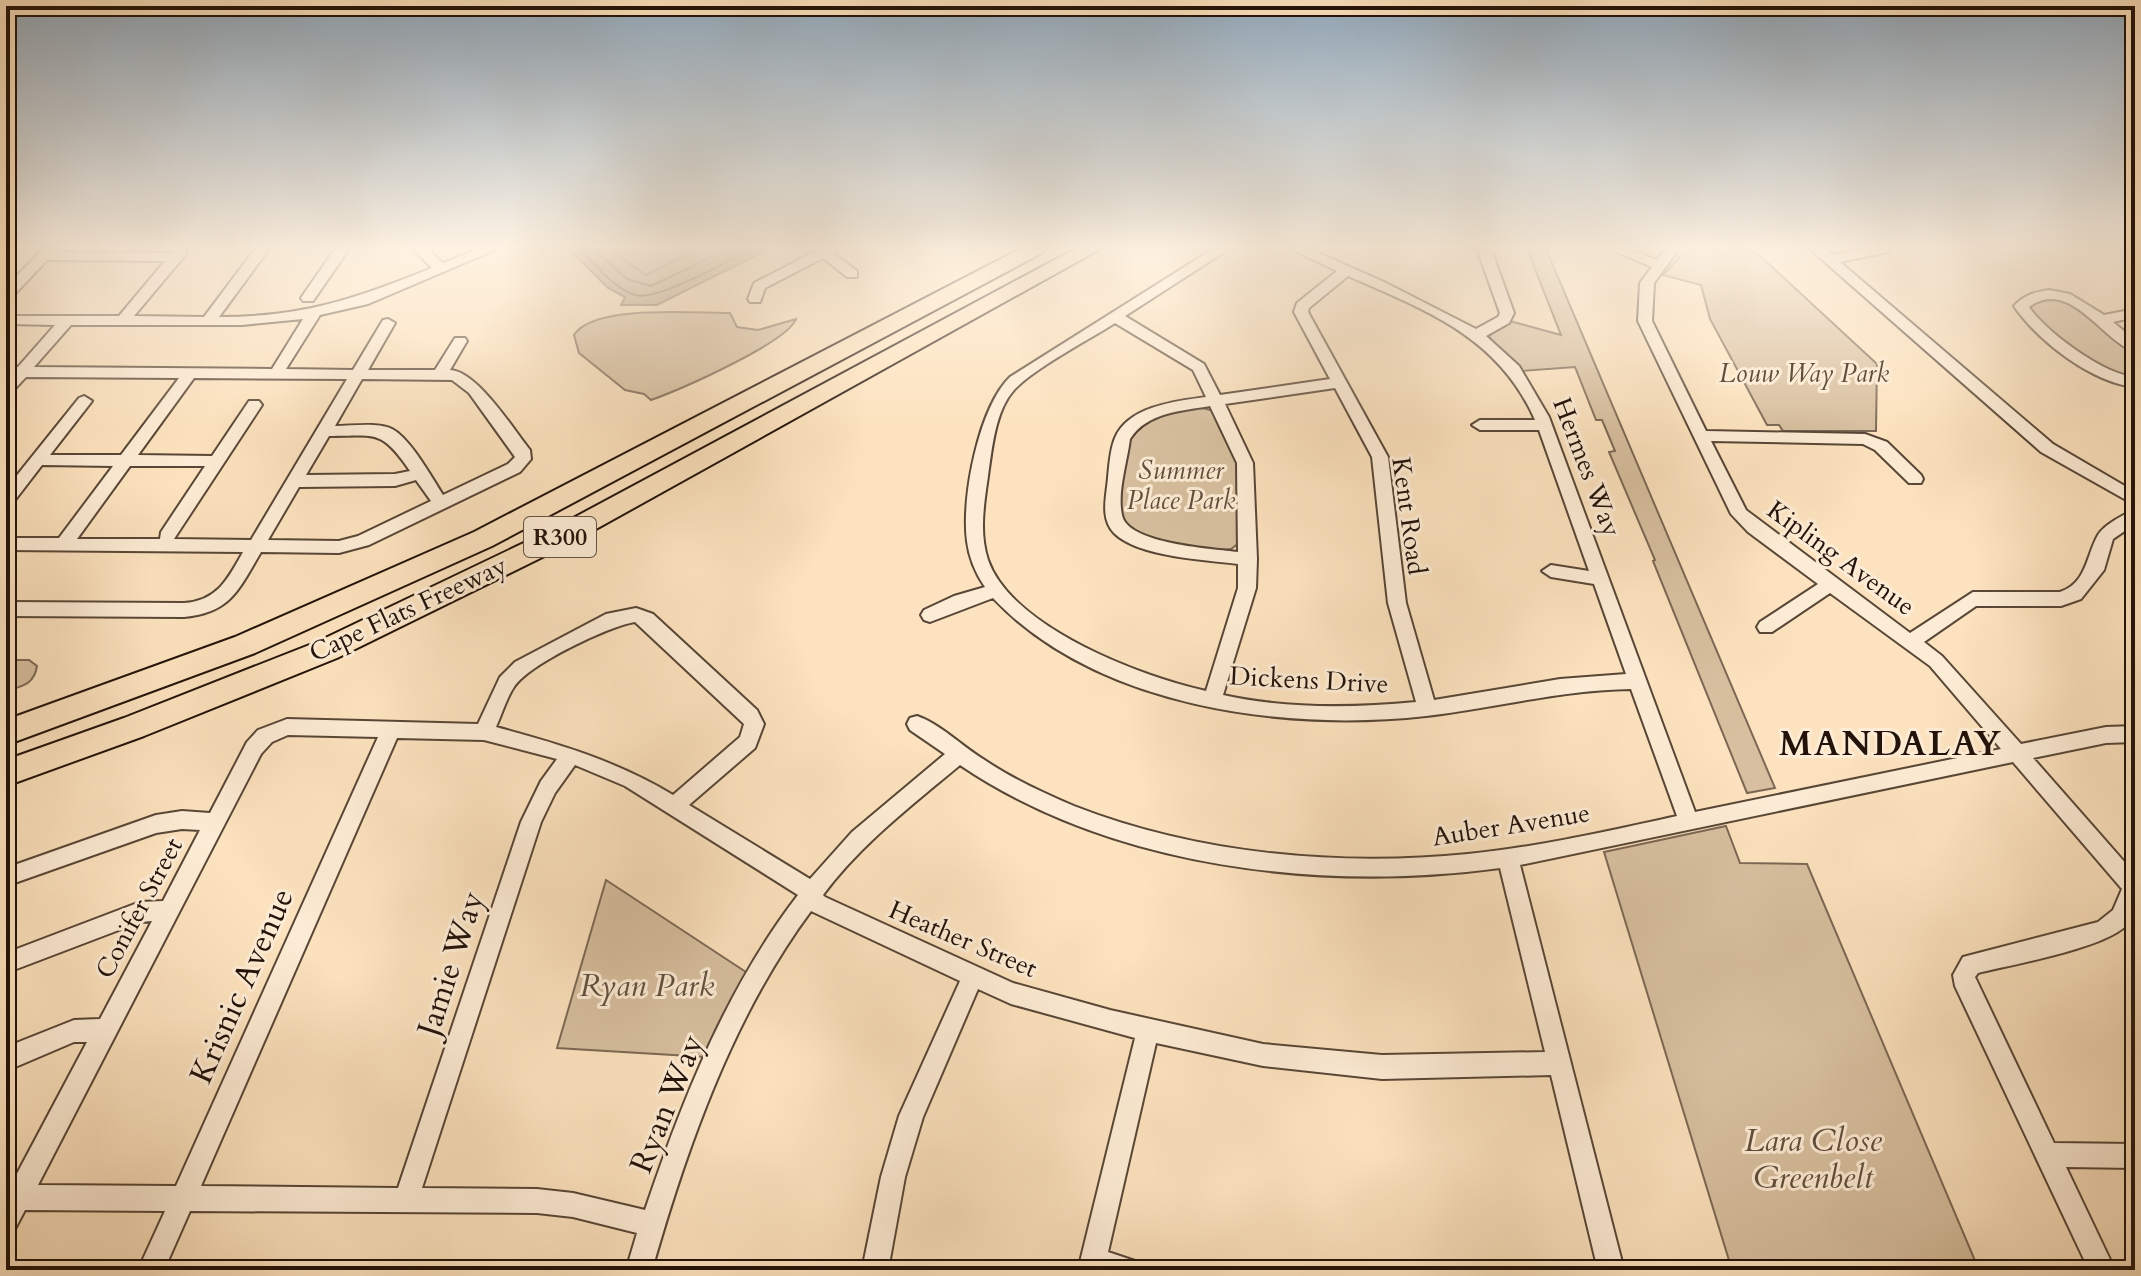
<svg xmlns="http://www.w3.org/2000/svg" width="2141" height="1276" viewBox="0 0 2141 1276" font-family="Cardo,serif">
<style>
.green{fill:#d7bf9f;stroke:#7c6854;stroke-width:2}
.water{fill:#b29b80;stroke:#786450;stroke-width:2}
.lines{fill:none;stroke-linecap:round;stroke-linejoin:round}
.shore{stroke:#6a5644;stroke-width:2}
.minor-casing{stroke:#584636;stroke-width:4}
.highway-casing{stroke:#221209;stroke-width:4}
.minor{fill:#fdecd5;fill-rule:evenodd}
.highway{fill:#fce2be;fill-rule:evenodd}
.labels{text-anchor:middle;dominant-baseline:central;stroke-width:6;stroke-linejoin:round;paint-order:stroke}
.shield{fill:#fdecd5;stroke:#645346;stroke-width:2}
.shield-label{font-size:24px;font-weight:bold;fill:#221209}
.park-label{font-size:26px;font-style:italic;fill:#614f3e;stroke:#fdecd5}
.street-label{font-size:26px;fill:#221209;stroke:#fdecd5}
.near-street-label{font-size:32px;fill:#221209;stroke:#fdecd5}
.near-park-label{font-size:32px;font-style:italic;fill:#614f3e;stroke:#fdecd5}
.district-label{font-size:34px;font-weight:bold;letter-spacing:2px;fill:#221209;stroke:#fdecd5}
</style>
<rect width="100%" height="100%" fill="#fce2be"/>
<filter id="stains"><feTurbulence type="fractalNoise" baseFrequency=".0025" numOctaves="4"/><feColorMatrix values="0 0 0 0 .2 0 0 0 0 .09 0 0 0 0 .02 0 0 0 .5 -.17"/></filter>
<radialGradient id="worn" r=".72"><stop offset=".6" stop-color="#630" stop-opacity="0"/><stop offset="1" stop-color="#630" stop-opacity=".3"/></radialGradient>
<path class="green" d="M1527,249H1546L1775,788L1747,793L1653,561L1655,560L1609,452L1615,451L1602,420H1596L1575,367L1521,371L1489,337L1491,333L1510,321L1561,335Z
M1687,249H1748L1758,254L1877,364L1876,431H1783L1779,425H1767L1710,319L1701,285L1663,275Z
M2045,297L2068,301L2135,351V377L2106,374L2031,314L2028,304Z
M730,313L737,327L758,330L796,319C787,343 679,390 651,400L644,394L625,390L579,353L574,335C593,304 696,313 730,313Z
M1199,407L1214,411L1238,466L1239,543L1231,549C1207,552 1125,542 1119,514C1116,500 1125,456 1127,440C1142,414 1173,411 1199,407Z
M6,660H29L37,666C34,685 22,686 6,691Z
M1726,826L1740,863L1807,864L1979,1270H1732L1604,852Z
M606,880L749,974L706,1057L557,1048Z"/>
<path class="water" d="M569,249H769L657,305H621L625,297L608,288Z"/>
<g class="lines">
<path class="shore" d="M580,249C596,265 611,285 632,294C654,305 728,260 752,249
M593,249L627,279L651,286L729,249
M609,249L646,275L700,249"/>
<g class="minor-casing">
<path id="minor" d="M43,249H57L54,252L172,253L176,249H186V254L134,316L204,317L255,249H269L219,317C303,317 355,299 432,268L413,249H427L443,263L479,249H497L368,304L320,315L286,369L353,370L383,320L388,319L395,323L368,370H435L455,338H465L467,341L450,370C477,371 513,429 530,450L531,459L520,472L369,545L339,553L261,552C239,589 231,613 184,617L6,616V602L184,603C217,601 228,579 243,552L6,550V538H59L113,466L42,465L12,504L6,506V489L79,398L84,396L92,401L50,455H121L179,378L26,377L11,393L6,395V381L9,377H6V367H18L55,325L6,324V316H119L165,261L47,260L11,298L6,299V287ZM303,319L272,369L34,367L71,325H242ZM194,378L347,379L251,540L174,539L262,405L259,401H249L212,456L138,455ZM362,379L452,380L469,393L515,457L508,464L443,495C432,478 410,438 392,429C377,422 352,426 335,426ZM329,436C377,436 381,429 410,471L395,474L306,475ZM130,466H205L161,532L160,539H77ZM416,480L431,501L358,536L339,541L268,540L299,487L395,486Z
M335,249H349L313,301H303L301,298Z
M820,249H837L833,253L857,271V277H847L823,258L765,288L760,302H750L748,299L754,283Z
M1213,249H1229L1125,316L1204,364L1220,395L1330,379L1294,312L1297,303L1337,271L1291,249H1309L1384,282L1476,329L1498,317L1500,313L1477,249H1491L1514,313L1509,323L1486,336L1519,366L1549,417L1695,812L2001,749L1930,666L1830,593L1772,632H1760L1757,627L1760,622L1818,584L1748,532L1731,514L1638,321L1640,283L1652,267L1609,249H1628L1657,260L1665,249H1679L1654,283L1652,321L1706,431L1865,434L1887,442L1921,475L1923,479L1921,483H1909L1875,450L1863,444L1711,441L1746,510L1910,633L1973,592H2060C2087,583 2086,556 2098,535C2104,525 2124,514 2135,510V524L2113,539L2104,570L2081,599L2061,606H1976L1924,642L1942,656L2021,744L2106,727L2135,726V742L2106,743L2033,758L2135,874C2135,889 2138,909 2129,922C2113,947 2010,965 1978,973L1975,977L2054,1143L2135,1144V1168L2066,1167L2115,1270H2089L1955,986L1953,975L1963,957L2098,922L2113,910L2122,889L2013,762L1520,865L1624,1270H1598L1551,1075L1382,1079L1263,1066L1156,1043L1108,1252L1135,1261L1139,1270H1078L1135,1038L1011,1004L978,989L923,1117L905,1177L888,1270H862L881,1177L899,1116L960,981L811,911C733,1016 687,1147 652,1270H626L637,1233L573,1217L537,1213L190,1211L164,1270H138L165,1211L25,1210L15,1229L6,1233V1185H11L87,1042H74L6,1071V1047L74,1020L100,1019L152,921L140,922L6,973V953L140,902L163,901L200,830L182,829L156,833L6,886V868L156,815L182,811L210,813L247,742L258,730L287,719L478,724L500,677L515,662L606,614L636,608L653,614L757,710L764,724L755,748L689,805L810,879L852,832L945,754L910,730L907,724L910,718L917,716C940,724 962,746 983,759C1011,778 1043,793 1074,806C1197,854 1338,867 1468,854C1538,847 1608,831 1677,816L1631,689C1561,690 1495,708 1426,716C1284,732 1096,707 993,598L930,622L924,620L921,615L924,610L954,596L985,587C976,574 969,558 967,541C961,498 979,407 1010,377ZM1348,276C1426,310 1499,337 1535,420H1480L1472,425L1480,430H1539L1589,571L1551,565L1542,571L1551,577L1594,584L1626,674L1560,679L1434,700L1406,603L1388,457L1308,312L1309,308ZM1115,323L1193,370L1206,397C1177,401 1128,406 1115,438C1109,452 1109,472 1107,487C1105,503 1102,520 1114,533C1138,557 1206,560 1238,564V588L1206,691C1142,677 1012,628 988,560C979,533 984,504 988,476C992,449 995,411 1014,390C1033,369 1090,339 1115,323ZM1335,388L1372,457L1388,603L1416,702C1352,708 1286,709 1223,695L1256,588L1257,559L1253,463L1225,404ZM1210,406L1237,463L1238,552C1214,549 1127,544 1122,515C1117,492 1127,463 1130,439C1147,412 1182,411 1210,406ZM635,622L744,724L740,737L673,795C617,761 559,744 496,727C502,714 506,699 514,687C529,664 609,626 635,622ZM288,735L378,737L176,1186L38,1185L261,754L272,742ZM397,738L484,740L557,759L541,781L521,822L398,1188L201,1186ZM575,765L625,786L798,895C727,987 682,1100 645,1210L573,1193L537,1189L422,1188L541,822L555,793ZM960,765C1112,868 1322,892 1500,868L1545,1052L1382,1055L1263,1044L1110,1010L1013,983L825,897L823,895C861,844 911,806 960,765Z
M1810,249H1825L1833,255L1865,249H1890L1888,252L1840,262L2053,444L2135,492V505L2041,452Z
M2119,249H2135V257Z
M2049,290L2070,294L2104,315L2135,309V317L2113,322L2135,340V352C2101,340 2070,277 2029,307C2046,332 2104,375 2135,377V387C2092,383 2038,341 2014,306C2024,295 2035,292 2049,290Z"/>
</g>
<g class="highway-casing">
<path id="highway" d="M1020,249H1045L1042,253L492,546L255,653L6,745V720L235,637L474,532Z
M1075,249H1100L569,544L337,658L144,736L6,786V760L124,718L317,642L551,530Z"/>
</g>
<use href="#minor" class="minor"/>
<use href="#highway" class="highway"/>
</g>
<linearGradient id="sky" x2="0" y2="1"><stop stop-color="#92aabe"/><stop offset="0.58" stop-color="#fef2e2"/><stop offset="1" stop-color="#fef2e2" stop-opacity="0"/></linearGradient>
<rect width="2141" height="427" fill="url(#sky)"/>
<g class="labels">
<rect class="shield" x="524" y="517" width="72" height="40" rx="6"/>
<g class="shield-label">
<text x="560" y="537">R300</text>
</g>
<g class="park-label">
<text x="1804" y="373">Louw Way Park</text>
<text x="1181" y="470">Summer<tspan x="1181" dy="30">Place Park</tspan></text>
</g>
<g class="street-label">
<text transform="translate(1587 467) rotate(69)">Hermes Way</text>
<text transform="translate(1409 516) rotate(82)">Kent Road</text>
<text transform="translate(1841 558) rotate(36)">Kipling Avenue</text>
<text transform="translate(408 609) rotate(-25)">Cape Flats Freeway</text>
<text transform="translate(1309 680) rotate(3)">Dickens Drive</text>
<text transform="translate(1511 825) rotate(-9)">Auber Avenue</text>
<text transform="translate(139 908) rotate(-62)">Conifer Street</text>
<text transform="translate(963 939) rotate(23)">Heather Street</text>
</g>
<g class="near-street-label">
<text transform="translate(451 964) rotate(-72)">Jamie Way</text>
<text transform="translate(242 986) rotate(-66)">Krisnic Avenue</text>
<text transform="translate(667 1104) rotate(-68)">Ryan Way</text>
</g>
<g class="near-park-label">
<text x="647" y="986">Ryan Park</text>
<text x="1813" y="1141">Lara Close<tspan x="1813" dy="37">Greenbelt</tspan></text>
</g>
<g class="district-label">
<text x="1891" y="744">MANDALAY</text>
</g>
</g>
<rect width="2141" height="1276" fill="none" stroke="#fce2be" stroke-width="32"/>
<rect x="8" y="8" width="2125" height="1260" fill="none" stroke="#221209" stroke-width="4"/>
<rect x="16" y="16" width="2109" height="1244" fill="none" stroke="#221209" stroke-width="2"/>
<rect width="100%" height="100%" filter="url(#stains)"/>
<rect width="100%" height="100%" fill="url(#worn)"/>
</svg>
